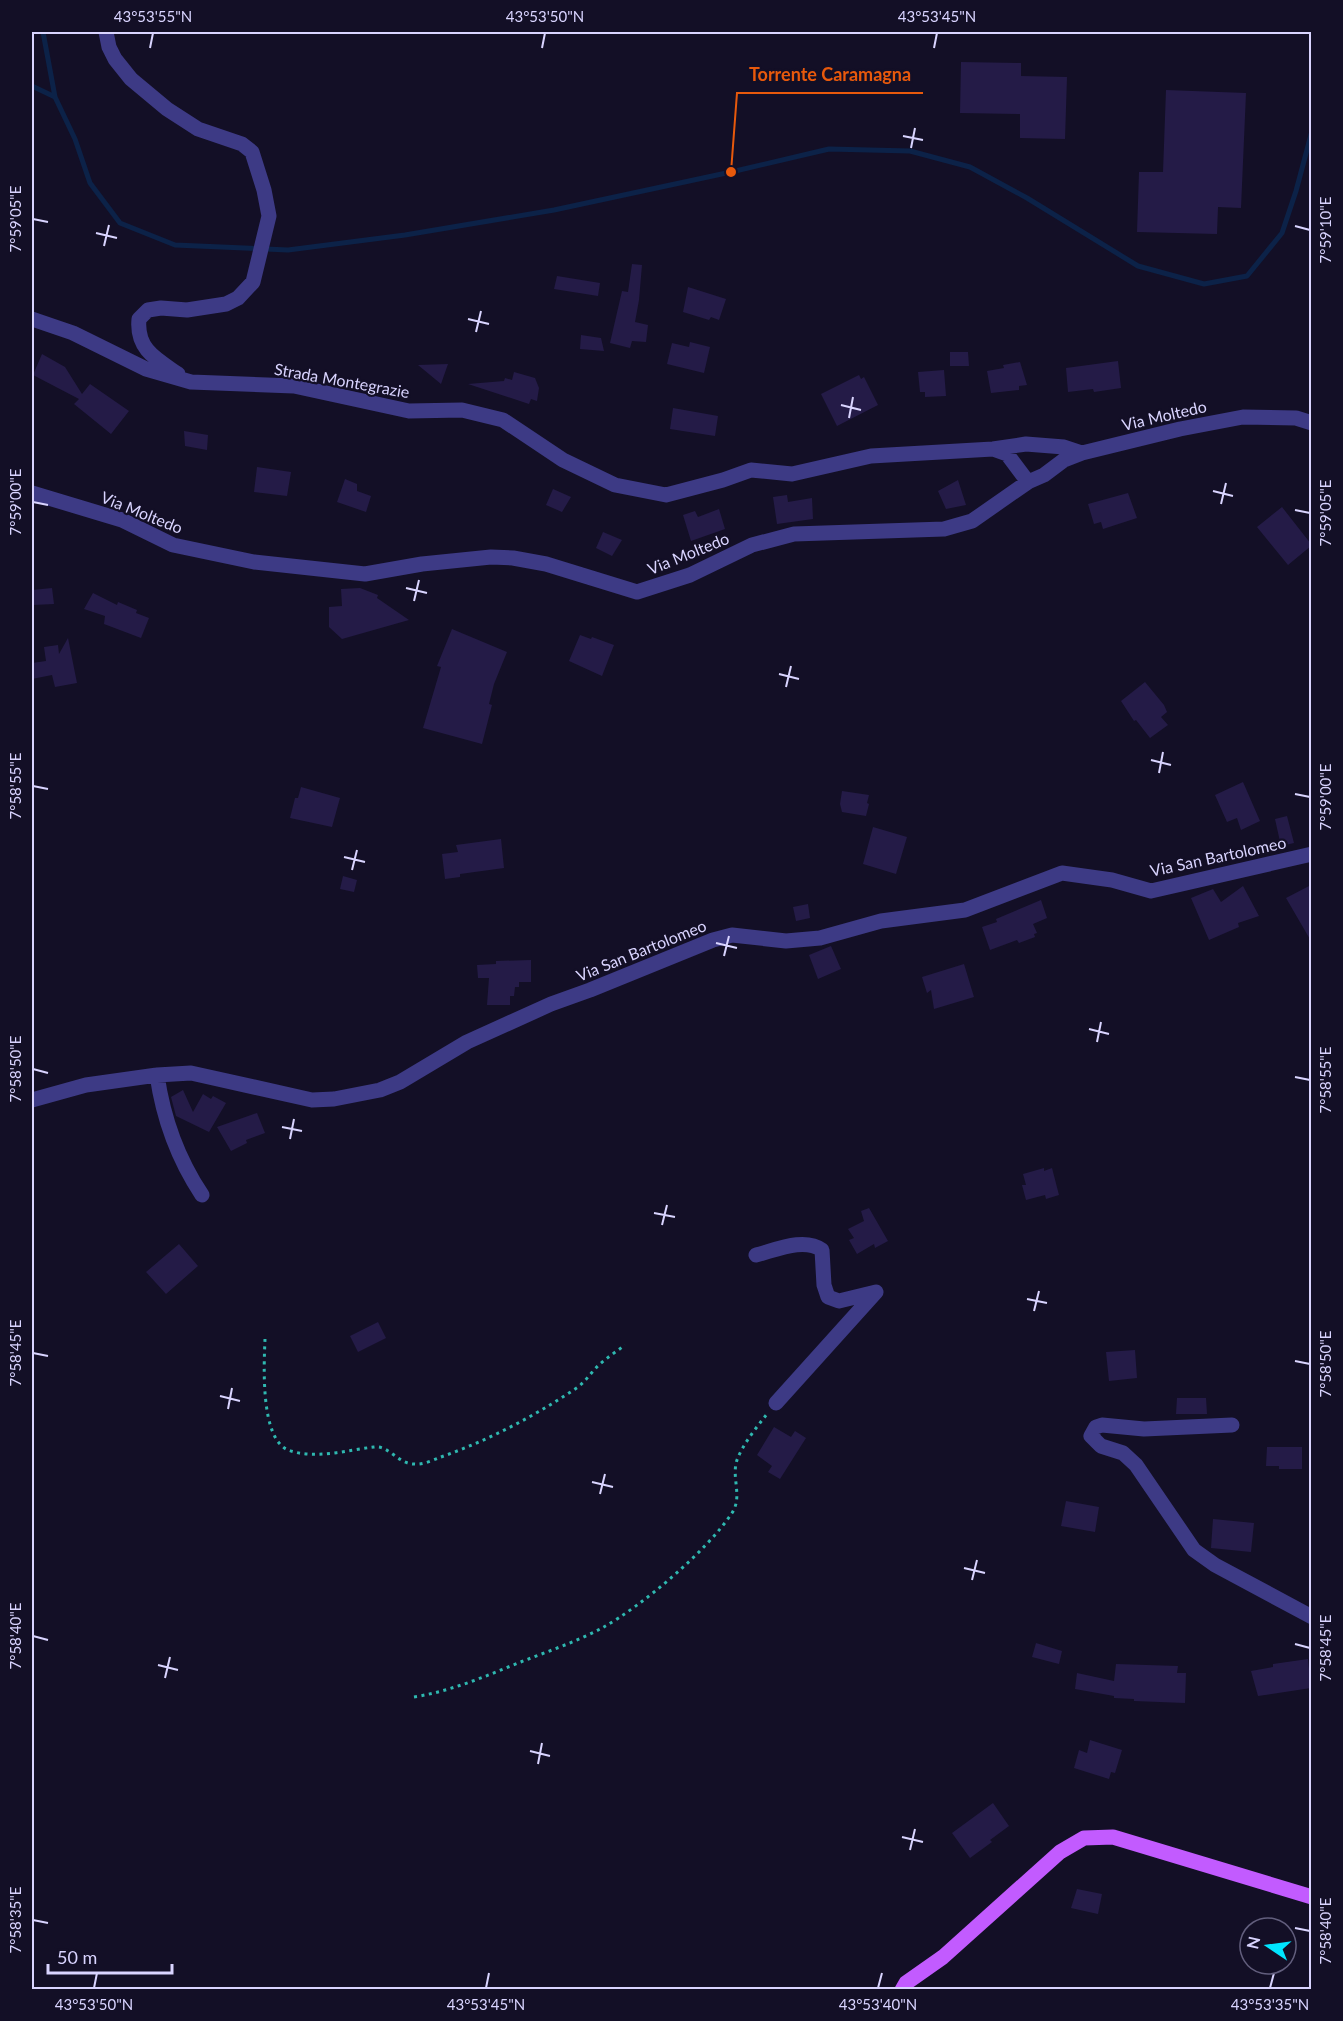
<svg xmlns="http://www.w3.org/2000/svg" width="1343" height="2021" viewBox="0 0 1343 2021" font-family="Lato,sans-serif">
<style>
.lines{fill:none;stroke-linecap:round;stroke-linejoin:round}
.stream{stroke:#0c2248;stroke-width:5}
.building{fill:#241b47}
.path{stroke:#2fb8b0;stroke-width:3;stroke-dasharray:3 4.5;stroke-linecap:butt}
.minor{stroke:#3d3a85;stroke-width:15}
.major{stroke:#c25bff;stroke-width:15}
.ticks{fill:none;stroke:#d9d4ff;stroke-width:2}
.labels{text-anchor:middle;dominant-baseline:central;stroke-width:4.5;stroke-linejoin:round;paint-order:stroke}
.street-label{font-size:16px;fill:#d9d4ff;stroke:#130f26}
.leader{fill:none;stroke:#e8590c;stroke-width:2}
.callout-dot{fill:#e8590c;stroke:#130f26;stroke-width:2}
.callout-label{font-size:18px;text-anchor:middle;font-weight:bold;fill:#e8590c;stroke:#130f26;stroke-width:4.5;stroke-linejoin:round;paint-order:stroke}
.neatline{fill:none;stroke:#d9d4ff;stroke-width:2}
.ticks-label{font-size:15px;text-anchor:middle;fill:#d9d4ff}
</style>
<rect width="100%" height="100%" fill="#130f26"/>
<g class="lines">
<path class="stream" d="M43,32L55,97
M32,86L55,97L75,139L90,183L120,223L175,245L288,250L405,235L554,210L731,172L829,149L910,151L970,167L1027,198L1138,266L1204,284L1247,276L1282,233L1296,191L1312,131"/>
</g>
<path class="building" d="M961,62L1021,63V76L1067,77L1065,139L1020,138V114L960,113Z
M1166,90L1246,93L1241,208L1218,207L1217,234L1137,232L1139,172H1163Z
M632,264L642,265L639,300L635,322L648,325L646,342L632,341L630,348L610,343L622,291L628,292Z
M557,276L600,283L598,296L554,289Z
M688,287L726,299L719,320L711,317L709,320L683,312Z
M581,335L601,338L604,351L580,349Z
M690,342L710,347L704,373L667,364L672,343L689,347Z
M950,352H968L969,366H950Z
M42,354L65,367L82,394L90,384L129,411L111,434L74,404L79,399L33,375Z
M1118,361L1121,388L1094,392L1093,389L1068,392L1066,368Z
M1020,362L1027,385L1019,386V390L991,393L987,371L1004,368L1003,365Z
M448,364L441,384L418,365Z
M944,370L946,396L925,397V392H920L918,372Z
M514,372L535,378L539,388L537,401L531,399L529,404L468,384L504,381L505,378L512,380Z
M859,375L861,379L864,377L878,405L837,426L821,394Z
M673,408L718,416L715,436L670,429Z
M184,431L208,435L207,450L185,446Z
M257,467L291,472L287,496L254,492Z
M345,479L357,484V491L371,496L366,512L337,502Z
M958,480L966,505L946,509L938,491Z
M553,489L571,497L562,512L546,505Z
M1128,493L1137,518L1103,529L1101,522L1094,524L1088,504Z
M787,495L788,502L812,498L813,519L777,524L773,497Z
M1282,507L1311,544V546L1288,565L1257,527Z
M719,509L725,529L691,541L683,515L695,511L698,517Z
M603,532L622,540L612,556L596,548Z
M52,588L54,604L33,605L32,590Z
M360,588L378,595L377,598L409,620L342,639L329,627V607L342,606L341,589Z
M93,593L117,605L118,602L137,610L136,613L149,618L141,638L104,624L105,616L84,609Z
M452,629L507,652L494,684L489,704L492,705L482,744L423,728L441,667L437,666Z
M580,635L591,639L592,637L614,645L602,676L569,661Z
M68,638L77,683L55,687L52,675L32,679V663L46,661L44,647L58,645L59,654Z
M1145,682L1164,705L1167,712L1161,717L1168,725L1150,738L1136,720L1134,721L1121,701Z
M1243,782L1260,821L1241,830L1237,818L1227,822L1215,795Z
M301,787L340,798L332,827L290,818L295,798H298Z
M842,791L869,795L867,803L869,804L866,816L842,812L840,804Z
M1287,816L1294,843L1281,846L1275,819Z
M873,827L907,837L896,874L863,864Z
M501,839L504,868L460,874V877L445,879L442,854L458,852L456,845Z
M343,876L357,880L354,892L340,889Z
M1311,885V941L1286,898Z
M1243,886L1259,916L1238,923L1239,927L1209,940L1191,898L1213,889L1221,902Z
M1041,900L1047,918L1033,924L1037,933L1034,934L1035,937L1019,943L1017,940L990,950L982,927L997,922L996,919Z
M808,904L810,918L796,921L793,907Z
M831,946L841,969L818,979L809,955Z
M531,960V982H519V987H515L514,996H510V1005H487L489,978H478L477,965L496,964V961Z
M964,964L974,997L934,1009L931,990L927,993L922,977Z
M183,1090L193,1112L203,1094L211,1099L213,1096L226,1103L209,1132L176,1116L171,1097Z
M257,1113L265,1133L246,1140L247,1143L231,1151L217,1127Z
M1044,1168V1171L1052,1168L1059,1195L1046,1199L1045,1195L1026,1200L1022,1185H1026L1023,1174Z
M869,1208L888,1241L875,1248L874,1244L857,1254L849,1240L854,1238L848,1229L864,1221L861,1211Z
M179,1244L198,1266L166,1294L146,1272Z
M378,1322L386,1338L358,1352L350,1336Z
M1135,1350L1137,1378L1109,1381L1106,1352Z
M1177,1398H1206L1207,1414H1176Z
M774,1427L791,1437L795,1431L806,1438L780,1479L768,1472L772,1466L757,1455Z
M1267,1447H1302V1469H1279V1466H1266Z
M1066,1501L1099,1507L1095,1532L1061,1526Z
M1213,1519L1254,1523L1251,1552L1211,1548Z
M1036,1643L1062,1651L1059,1664L1032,1657Z
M1308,1659L1311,1688L1258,1696L1251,1671L1273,1667V1664Z
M1116,1664L1178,1666L1177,1673H1186L1185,1703L1134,1701V1699L1114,1698V1696L1075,1689L1077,1673L1114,1681Z
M1090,1740L1122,1750L1115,1773L1111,1772L1109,1779L1074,1768L1079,1750L1087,1753Z
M993,1803L1009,1826L990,1840L992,1842L970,1858L952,1833Z
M1077,1889L1102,1894L1098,1914L1071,1908Z"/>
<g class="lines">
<path class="path" d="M265,1339C264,1365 260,1438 288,1450C315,1460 347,1450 374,1447C389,1445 398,1464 414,1464C423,1465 433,1460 441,1457C489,1440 535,1416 578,1387C586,1381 592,1371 600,1364C608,1357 617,1351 625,1345
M414,1697C451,1691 484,1677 518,1663C546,1652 576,1642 602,1628C642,1606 707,1551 732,1513C743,1496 731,1478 737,1460C743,1444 756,1428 767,1414"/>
<path class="minor" d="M106,32L109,47L115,59L131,79L167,109L198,129L242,144L252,152L264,190L269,216L253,282L238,298L226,304L187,310L161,308L148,310L139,319C136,349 156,359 178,374
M32,319L73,333L146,369L191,382L294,386L409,411L462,410L503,420L563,460L615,485L666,495L723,480L751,470L792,474L871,456L993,449L1026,444L1064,447L1082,453
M993,449L1007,454L1028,482
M32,493L122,520L173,545L254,562L365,574L422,564L491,557L513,558L546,564L637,592L690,575L752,545L794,534L944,529L972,521L1028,482L1044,475L1064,460L1082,453L1180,429L1243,417L1296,418L1312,423
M157,1075C163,1117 178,1159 202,1195
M32,1100L86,1085L157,1075L191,1073L312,1100L334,1099L380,1090L400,1082L467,1042L551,1004L590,990L713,940L732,935L786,941L820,938L881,921L965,910L1062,873L1112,880L1151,891L1312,854
M756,1255C776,1250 804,1237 822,1250L824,1285L828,1297L839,1301L876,1292L776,1403
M1232,1425L1144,1429L1102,1425L1096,1427L1091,1436L1101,1446L1123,1453L1136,1465L1194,1550L1215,1565L1312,1617"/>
<path class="major" d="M902,1990L906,1983L943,1957L1060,1852L1084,1838L1113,1837L1312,1897"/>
</g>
<path class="ticks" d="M150,48L153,33M542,48L545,33M934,48L937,33M903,136L923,140M911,148L915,128M33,219L48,222M1295,226L1310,230M96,233L117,238M104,246L109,225M468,319L489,324M476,332L481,311M841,405L861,410M849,418L853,397M1213,491L1233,496M33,502L48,505M1221,504L1226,483M1295,510L1310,513M406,588L427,593M414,601L419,580M779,674L799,679M786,687L791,666M1151,760L1171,765M1159,773L1163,752M33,786L48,789M1295,794L1310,797M344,857L365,862M352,870L357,850M716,943L737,948M724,956L729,936M1089,1029L1109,1034M1097,1042L1101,1022M33,1069L48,1073M1295,1077L1310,1080M282,1127L302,1131M290,1139L294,1119M654,1213L675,1217M662,1225L667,1205M1027,1299L1047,1303M1034,1311L1039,1291M33,1353L48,1356M1295,1361L1310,1364M220,1396L240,1401M228,1409L232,1388M592,1482L613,1487M600,1494L605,1474M964,1568L985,1573M972,1580L977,1560M33,1636L48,1640M1295,1644L1310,1648M158,1665L178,1670M165,1678L170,1657M530,1751L550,1756M538,1764L542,1743M902,1837L923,1842M910,1850L915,1829M33,1920L48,1923M1295,1928L1310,1931M94,1988L97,1973M486,1988L489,1973M878,1988L882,1973M1270,1988L1274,1973"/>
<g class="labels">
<g class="street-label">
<text transform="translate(342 380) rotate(10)">Strada Montegrazie</text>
<text transform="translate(1164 415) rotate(-13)">Via Moltedo</text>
<text transform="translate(142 512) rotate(22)">Via Moltedo</text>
<text transform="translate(688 553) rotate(-22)">Via Moltedo</text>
<text transform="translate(1218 856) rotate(-12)">Via San Bartolomeo</text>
<text transform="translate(641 950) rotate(-22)">Via San Bartolomeo</text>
</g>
</g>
<path class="leader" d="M731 172L737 93H923"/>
<circle class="callout-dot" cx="731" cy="172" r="6"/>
<g class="callout-label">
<text x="830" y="81">Torrente Caramagna</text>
</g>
<rect width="1343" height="2021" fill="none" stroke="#130f26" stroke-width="66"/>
<g transform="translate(1268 1946) rotate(283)"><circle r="28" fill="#130f26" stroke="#625e7d" stroke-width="1.5"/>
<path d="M0-4.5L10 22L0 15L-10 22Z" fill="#00e5ff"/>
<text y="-9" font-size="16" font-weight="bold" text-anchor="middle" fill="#d9d4ff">N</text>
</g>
<path d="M48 1964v9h124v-9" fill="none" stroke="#d9d4ff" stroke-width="3"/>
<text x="57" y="1964" font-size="18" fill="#d9d4ff" stroke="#130f26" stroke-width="4.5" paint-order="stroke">50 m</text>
<rect x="33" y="33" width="1277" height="1955" class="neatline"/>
<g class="ticks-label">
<text x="153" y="22">43°53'55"N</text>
<text x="545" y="22">43°53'50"N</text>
<text x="937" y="22">43°53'45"N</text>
<text transform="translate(16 219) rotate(-90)" y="5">7°59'05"E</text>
<text transform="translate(1326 230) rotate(-90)" y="5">7°59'10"E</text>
<text transform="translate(16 502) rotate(-90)" y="5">7°59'00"E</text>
<text transform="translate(1326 513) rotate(-90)" y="5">7°59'05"E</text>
<text transform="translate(16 786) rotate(-90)" y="5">7°58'55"E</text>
<text transform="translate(1326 797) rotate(-90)" y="5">7°59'00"E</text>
<text transform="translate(16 1069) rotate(-90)" y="5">7°58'50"E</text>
<text transform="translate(1326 1080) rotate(-90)" y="5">7°58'55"E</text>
<text transform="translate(16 1353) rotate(-90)" y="5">7°58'45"E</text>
<text transform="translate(1326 1364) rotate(-90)" y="5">7°58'50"E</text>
<text transform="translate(16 1636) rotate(-90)" y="5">7°58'40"E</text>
<text transform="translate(1326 1648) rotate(-90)" y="5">7°58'45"E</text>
<text transform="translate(16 1920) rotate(-90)" y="5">7°58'35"E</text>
<text transform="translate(1326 1931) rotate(-90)" y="5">7°58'40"E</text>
<text x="94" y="2010">43°53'50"N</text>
<text x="486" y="2010">43°53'45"N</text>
<text x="878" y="2010">43°53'40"N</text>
<text x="1270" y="2010">43°53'35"N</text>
</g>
</svg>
